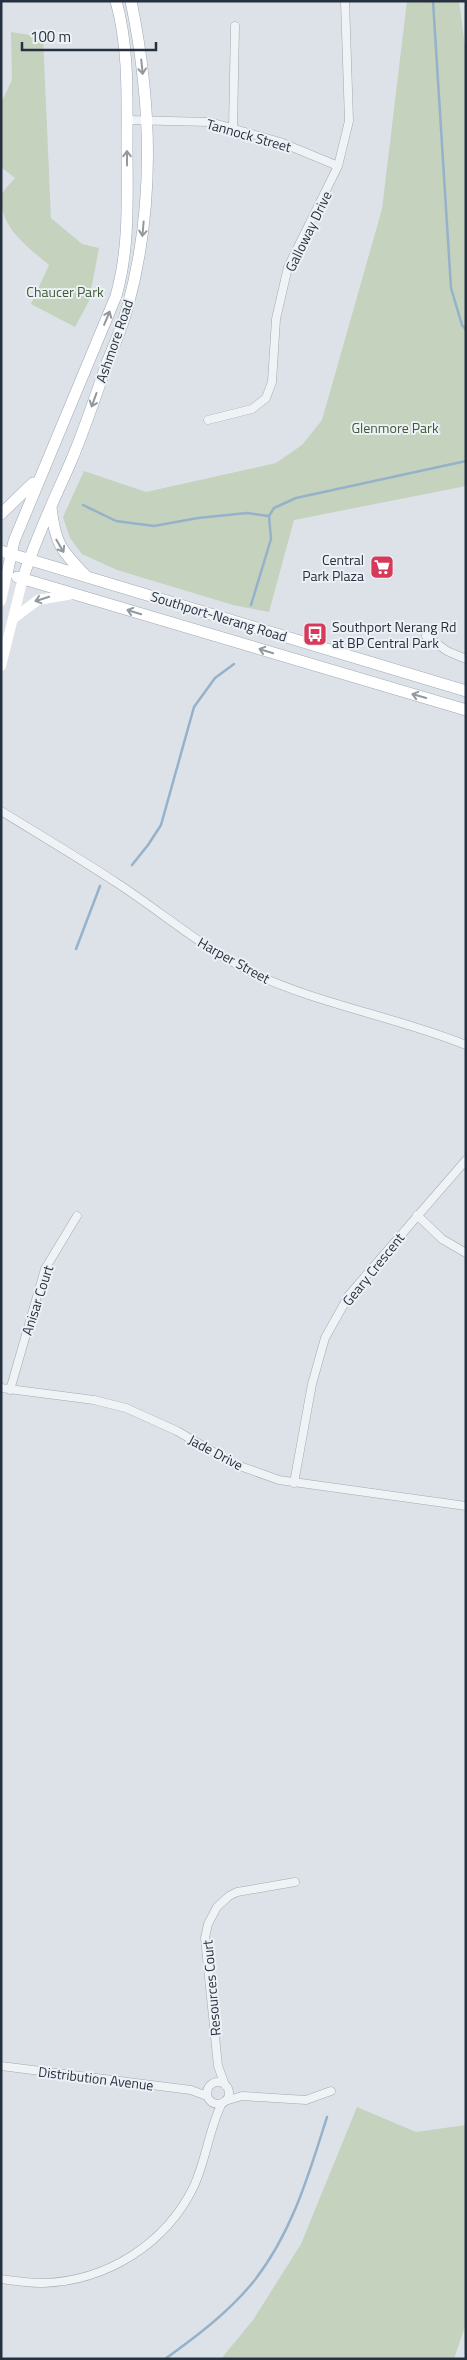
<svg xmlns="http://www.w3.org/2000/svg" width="467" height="2360" viewBox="0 0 467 2360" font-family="'Titillium Web',sans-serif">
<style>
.green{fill:#c4d2be}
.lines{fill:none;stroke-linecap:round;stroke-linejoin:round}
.stream{stroke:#96b2cb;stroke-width:2.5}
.minor-casing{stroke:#a2a9b2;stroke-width:9}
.primary-casing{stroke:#9ca7b4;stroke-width:12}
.minor{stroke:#f0f3f6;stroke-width:8}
.secondary{stroke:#fff;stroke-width:10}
.primary{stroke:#fff;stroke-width:11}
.oneway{stroke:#9298a0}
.labels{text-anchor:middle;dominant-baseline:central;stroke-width:4;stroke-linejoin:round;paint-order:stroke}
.street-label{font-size:14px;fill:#263140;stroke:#edf1f6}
.park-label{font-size:14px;fill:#3d5c32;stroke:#edf1f6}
.poi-label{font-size:14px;fill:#263140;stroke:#edf1f6;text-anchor:end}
</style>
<rect width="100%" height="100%" fill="#dde2e8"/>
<path class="green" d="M407,1H459L466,54V486L294,520L269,612L233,605L117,570L82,554L70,538L63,517L84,471L146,492L276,463L302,445L322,420L382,209Z
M11,32L43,37L51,218L82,244L99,248L89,301L75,327L31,304L49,265C29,248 0,228 1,197C3,190 11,183 15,178L1,167V103L12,80Z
M357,2107L416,2132L466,2125V2323L454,2359H221L253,2320L301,2244Z"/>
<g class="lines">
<path class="stream" d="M433,1L451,288L462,325L466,330
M83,505L116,521L154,526L198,518L247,513L269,516
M251,605L271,539L269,516L274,508L296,498L466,461
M132,865L148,845L161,825L194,707L215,678L234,664
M76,949L100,886
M165,2359C197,2336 229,2312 254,2281C292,2233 309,2174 327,2117"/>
<g class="minor-casing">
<path id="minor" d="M127,120L210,122L280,142L338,166
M233,128L235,26
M208,420L252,409L266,398L272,382L276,319L288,267L338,166L349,121L345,1
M426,636L447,651L466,659
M1,811C40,835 79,858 117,883C163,913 204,949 253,973C321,1005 397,1017 466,1045
M417,1215L442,1239L466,1253
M1,1388L94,1400L126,1408L177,1431L234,1464L279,1480L466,1506
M10,1390L45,1269L77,1216
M294,1483L312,1384L325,1338L349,1295L466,1160
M1,2066L191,2090L207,2096
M207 2093a11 11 0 1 1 22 0a11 11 0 1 1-22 0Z
M225,2085L218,2066L205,1938L208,1924L217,1907L229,1896L237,1892L295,1882
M225,2101L242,2096L306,2100L331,2091
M1,2279C15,2281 29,2283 43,2283C107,2281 166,2244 194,2186C206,2160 209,2129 222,2103"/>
</g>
<g class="primary-casing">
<path id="primary" d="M51,507C55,544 61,550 87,577
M1,514L33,483
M1,551L466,691
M7,574L14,541L116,296C130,247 127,196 127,145C127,98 129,47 116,1
M17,577L466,710
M23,578C36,537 55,498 72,459C85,428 96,395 107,363C114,345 122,328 127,309C155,209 152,103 131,1"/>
</g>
<use href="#minor" class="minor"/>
<path class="secondary" d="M1,601L7,574
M14,618L38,600L73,594
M1,666L23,578"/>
<use href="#primary" class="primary"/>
</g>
<defs><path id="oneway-shaft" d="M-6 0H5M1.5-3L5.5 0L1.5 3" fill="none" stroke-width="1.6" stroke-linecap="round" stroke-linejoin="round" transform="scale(1.25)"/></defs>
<g class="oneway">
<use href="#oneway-shaft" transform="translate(142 67) rotate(84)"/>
<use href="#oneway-shaft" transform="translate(127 158) rotate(-90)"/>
<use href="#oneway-shaft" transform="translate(143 229) rotate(95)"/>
<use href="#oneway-shaft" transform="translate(107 318) rotate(-67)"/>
<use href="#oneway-shaft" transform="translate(94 400) rotate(110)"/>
<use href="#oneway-shaft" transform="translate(60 546) rotate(60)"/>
<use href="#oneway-shaft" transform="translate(42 599) rotate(162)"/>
<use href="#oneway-shaft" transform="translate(134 612) rotate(-163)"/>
<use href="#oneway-shaft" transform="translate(266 651) rotate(-163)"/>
<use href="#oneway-shaft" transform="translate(419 696) rotate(-164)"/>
</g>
<defs>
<g id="supermarket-square" transform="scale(1.25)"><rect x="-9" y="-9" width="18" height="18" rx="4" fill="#d6395a" stroke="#edf1f6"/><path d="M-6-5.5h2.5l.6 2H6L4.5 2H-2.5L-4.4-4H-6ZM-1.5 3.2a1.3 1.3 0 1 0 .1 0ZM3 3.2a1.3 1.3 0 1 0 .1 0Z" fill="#fff"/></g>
<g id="bus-square" transform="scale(1.25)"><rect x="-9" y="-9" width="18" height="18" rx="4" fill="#d6395a" stroke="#edf1f6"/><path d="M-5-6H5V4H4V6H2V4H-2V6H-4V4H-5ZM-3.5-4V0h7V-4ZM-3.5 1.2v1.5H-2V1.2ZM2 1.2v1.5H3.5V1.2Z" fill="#fff"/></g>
</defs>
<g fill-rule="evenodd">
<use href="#supermarket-square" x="382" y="567"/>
<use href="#bus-square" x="315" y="634"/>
</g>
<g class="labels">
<g class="street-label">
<text transform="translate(249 135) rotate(16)">Tannock Street</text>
<text transform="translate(308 231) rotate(-64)">Galloway Drive</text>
<text transform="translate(114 341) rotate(-71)">Ashmore Road</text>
<text transform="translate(219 616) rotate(17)">Southport-Nerang Road</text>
<text transform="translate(234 960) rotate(29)">Harper Street</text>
<text transform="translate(373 1269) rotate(-51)">Geary Crescent</text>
<text transform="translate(37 1300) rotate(-72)">Anisar Court</text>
<text transform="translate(216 1452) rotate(28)">Jade Drive</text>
<text transform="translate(211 1988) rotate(-95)">Resources Court</text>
<text transform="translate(96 2078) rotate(7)">Distribution Avenue</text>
</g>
<g class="park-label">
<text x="65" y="291">Chaucer Park</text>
<text x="395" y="427">Glenmore Park</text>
</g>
<g class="poi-label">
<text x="364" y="559">Central<tspan x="364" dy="16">Park Plaza</tspan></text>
<text x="332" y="626" text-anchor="start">Southport Nerang Rd<tspan x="332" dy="16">at BP Central Park</tspan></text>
</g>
</g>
<rect width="467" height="2360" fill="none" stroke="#263140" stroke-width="5"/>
<path d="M22 42v8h134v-8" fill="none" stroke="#263140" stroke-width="2.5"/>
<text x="30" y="42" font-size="15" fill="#263140" stroke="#edf1f6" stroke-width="4" paint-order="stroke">100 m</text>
</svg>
